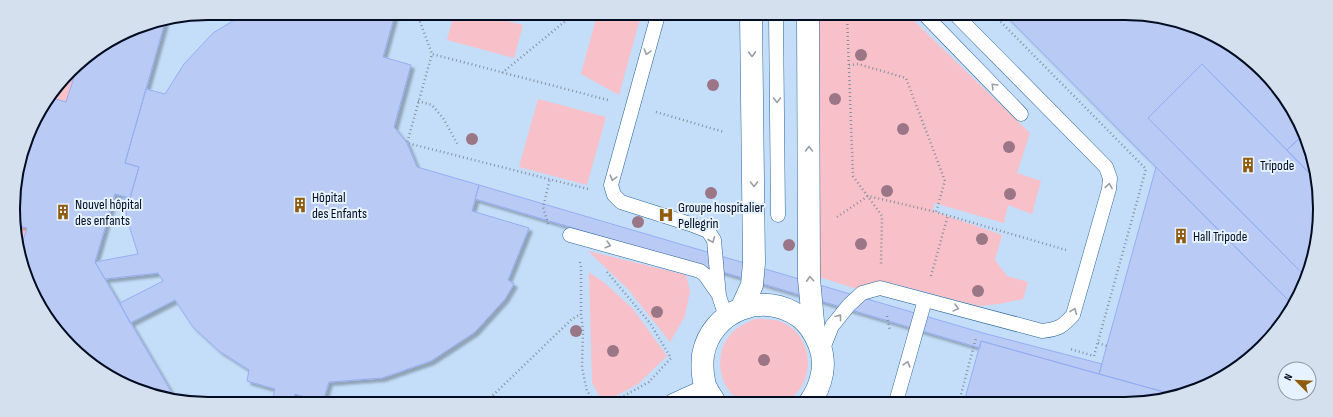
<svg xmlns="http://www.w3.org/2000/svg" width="1333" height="417" viewBox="0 0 1333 417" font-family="'Sofia Sans Condensed',sans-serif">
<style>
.built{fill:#c4def9}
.green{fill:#f8c0c8}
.building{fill:#b9caf5;stroke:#95aef4;filter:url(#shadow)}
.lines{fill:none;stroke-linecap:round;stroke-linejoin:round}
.lane-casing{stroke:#29649a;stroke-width:15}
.street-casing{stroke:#29649a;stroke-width:23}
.path{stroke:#8591a0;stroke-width:2.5;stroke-dasharray:1 3;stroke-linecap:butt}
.lane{stroke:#fff;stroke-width:14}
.street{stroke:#fff;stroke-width:22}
.tree{fill:#9b7687}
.oneway{stroke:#999ea6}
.labels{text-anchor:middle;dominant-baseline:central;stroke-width:4;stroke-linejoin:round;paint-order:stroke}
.poi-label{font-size:14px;fill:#000c21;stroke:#e6f2ff;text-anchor:start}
.rim{fill:none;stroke:#000c21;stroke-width:2}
</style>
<defs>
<filter id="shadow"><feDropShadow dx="3.5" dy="3.5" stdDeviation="1" flood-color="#0004"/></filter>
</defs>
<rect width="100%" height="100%" fill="#d9e5f1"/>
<path class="built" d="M209,13L1163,17L1233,46L1287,100L1316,171V247L1294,306L1254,355L1211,384L1150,402L170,400L100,371L46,317L20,259L15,183L33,122L79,62L134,28Z"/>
<path class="green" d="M454,14H480L523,25L514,58L447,40Z
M597,15H641L619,95L581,74Z
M818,15L909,16L1030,133L1017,173L1041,181L1032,214L1008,205L1004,223L934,203L933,211L1002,235L995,260L1007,276L1028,282L1023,299L999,304L979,306L891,283L857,289L819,277Z
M78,63L66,102L52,98Z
M538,99L606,117L587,185L519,167Z
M17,225L27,228L19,253Z
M588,251L686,275L690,291L685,316L670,342L628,289Z
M589,272L606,284L633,309L667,356L638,384L606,401H602L592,383Z
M755,319C765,319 773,319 782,322C808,333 816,368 799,390C795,394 791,400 785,401C778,404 752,401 742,401C718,390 713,353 731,334C738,326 746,323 755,319Z"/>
<path class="building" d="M246,13L395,14L383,57L411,65L394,127L407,143L417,167L479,185L472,211L529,228L508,280L514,284L505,299L475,332L431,361L382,378L329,382L323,401H318L295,394L293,400L273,397L275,389L247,381L249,370L219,351L193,327L175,300L130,323L120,303L163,281L158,273L105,279L95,262L138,254L127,219L124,197L130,198L139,167L125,163L146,89L165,94L184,64L213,33Z
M1006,16L1163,17L1233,46L1287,100L1302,136L1287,150L1202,64L1148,118L1305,276L1294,306Z
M165,22L125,163L139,167L130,198L115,194L95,262L176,400H170L100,371L46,317L20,259L19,253L27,228L17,225L15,183L33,122L52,98L66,102L79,62L134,28Z
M1202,64L1316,180V247L1305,276L1148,118Z
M1302,136L1316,171V180L1287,150Z
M1156,167L1294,306L1254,355L1211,384L1175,395L1099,374Z
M479,185L983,333L1102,364L1099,374L981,341L980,348L475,199Z
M981,341L1099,374L1175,395L1150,402H964Z"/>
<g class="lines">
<g class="lane-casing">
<path id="lane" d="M658,15L611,185L614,195L621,202L690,224L708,231L714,240L719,296L726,317
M776,15L778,215
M926,16L1021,114
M570,235L700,271L705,275L719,295
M822,351L832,326L849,305L862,293L880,288L1042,331C1059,329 1062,327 1073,315L1109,189L1110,178L1106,167L957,16
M672,401L705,386
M896,402L925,300"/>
</g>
<g class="street-casing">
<path id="street" d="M808,15L809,279L814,332
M742,307L752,285L754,263L751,15
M714,401C711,396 707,391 705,385C702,375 702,365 703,355C711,310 764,290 800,317C809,324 815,334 819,344C827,363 822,385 810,402"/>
</g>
<path class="path" d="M417,14L432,54
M847,16L853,176L882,216L881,264
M995,16L1146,169L1094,356L1070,349
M849,65L858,64L906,78L945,181L936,212L1066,250
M502,73L574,14
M418,101L432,105L443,118L458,145
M656,112L724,132
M588,189L407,143L432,54L608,100
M837,217L868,196L936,212
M548,224L543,207L550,179
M580,262L581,267V314L583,331L582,368L587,391L594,401
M607,272L650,323L671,358L649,382L615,401
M931,276L948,215
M887,316L890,331
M1098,343L1107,346
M487,401L572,319L581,314
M959,402L976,338"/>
<use href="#lane" class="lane"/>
<use href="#street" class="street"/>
</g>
<g class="tree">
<circle cx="861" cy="55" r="6"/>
<circle cx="713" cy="85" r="6"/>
<circle cx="835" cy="99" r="6"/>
<circle cx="903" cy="129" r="6"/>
<circle cx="472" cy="139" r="6"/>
<circle cx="1009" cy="147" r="6"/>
<circle cx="887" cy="191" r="6"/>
<circle cx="711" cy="193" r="6"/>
<circle cx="1010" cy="194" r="6"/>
<circle cx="638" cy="222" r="6"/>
<circle cx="982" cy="239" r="6"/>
<circle cx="861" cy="244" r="6"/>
<circle cx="789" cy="245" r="6"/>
<circle cx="978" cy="291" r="6"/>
<circle cx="657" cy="312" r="6"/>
<circle cx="576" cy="331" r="6"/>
<circle cx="613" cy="351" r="6"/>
<circle cx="764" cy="360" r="6"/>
</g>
<defs><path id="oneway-chevron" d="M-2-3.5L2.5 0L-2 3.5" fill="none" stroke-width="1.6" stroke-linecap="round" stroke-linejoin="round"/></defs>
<g class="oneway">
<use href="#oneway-chevron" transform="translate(647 52) rotate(106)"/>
<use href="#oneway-chevron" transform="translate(752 54) rotate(89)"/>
<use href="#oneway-chevron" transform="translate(994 86) rotate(-134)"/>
<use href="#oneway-chevron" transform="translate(777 100) rotate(89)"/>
<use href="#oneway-chevron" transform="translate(809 149) rotate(-90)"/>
<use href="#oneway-chevron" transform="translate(613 178) rotate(105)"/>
<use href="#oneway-chevron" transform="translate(754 184) rotate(89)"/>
<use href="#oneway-chevron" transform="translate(1109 186) rotate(-81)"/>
<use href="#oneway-chevron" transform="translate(712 240) rotate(68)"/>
<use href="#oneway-chevron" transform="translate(608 245) rotate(16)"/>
<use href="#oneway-chevron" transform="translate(810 279) rotate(-93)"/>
<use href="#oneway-chevron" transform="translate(956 308) rotate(15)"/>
<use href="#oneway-chevron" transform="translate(1074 311) rotate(-68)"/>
<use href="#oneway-chevron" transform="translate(839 317) rotate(-52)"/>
<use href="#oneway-chevron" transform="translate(907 364) rotate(-74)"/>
</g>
<defs>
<g id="building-bare" transform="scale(1.2)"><path d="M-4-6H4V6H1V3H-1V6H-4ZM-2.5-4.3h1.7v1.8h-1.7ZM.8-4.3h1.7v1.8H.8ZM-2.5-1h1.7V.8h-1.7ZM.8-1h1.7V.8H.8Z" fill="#905b0d" stroke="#e6f2ff" stroke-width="2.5" paint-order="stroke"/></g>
<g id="hospital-bare" transform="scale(1.2)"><path d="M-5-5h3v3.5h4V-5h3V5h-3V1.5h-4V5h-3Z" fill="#905b0d" stroke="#e6f2ff" stroke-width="2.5" paint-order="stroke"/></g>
</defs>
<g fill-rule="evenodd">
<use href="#building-bare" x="1248" y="165"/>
<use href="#building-bare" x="300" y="205"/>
<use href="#building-bare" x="63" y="212"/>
<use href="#hospital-bare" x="666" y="215"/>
<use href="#building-bare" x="1181" y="236"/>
</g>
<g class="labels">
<g class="poi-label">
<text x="1260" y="165">Tripode</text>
<text x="312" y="197">Hôpital<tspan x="312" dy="16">des Enfants</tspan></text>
<text x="75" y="204">Nouvel hôpital<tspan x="75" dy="16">des enfants</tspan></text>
<text x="678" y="207">Groupe hospitalier<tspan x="678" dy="16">Pellegrin</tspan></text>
<text x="1193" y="236">Hall Tripode</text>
</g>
</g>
<path d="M0 0H1333V417H0ZM208 20H1125A188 188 0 0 1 1313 208V209A188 188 0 0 1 1125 397H208A188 188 0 0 1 20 209V208A188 188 0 0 1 208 20Z" fill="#d4e0ed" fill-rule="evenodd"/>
<path class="rim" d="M208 20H1125A188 188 0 0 1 1313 208V209A188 188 0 0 1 1125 397H208A188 188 0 0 1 20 209V208A188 188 0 0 1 208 20Z"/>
<g transform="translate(1297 381) rotate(294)"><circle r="19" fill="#e6f2ff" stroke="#8a96a6"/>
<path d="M0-3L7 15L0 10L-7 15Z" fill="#905b0d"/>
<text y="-6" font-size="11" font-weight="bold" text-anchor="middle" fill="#000c21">N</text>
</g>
</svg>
